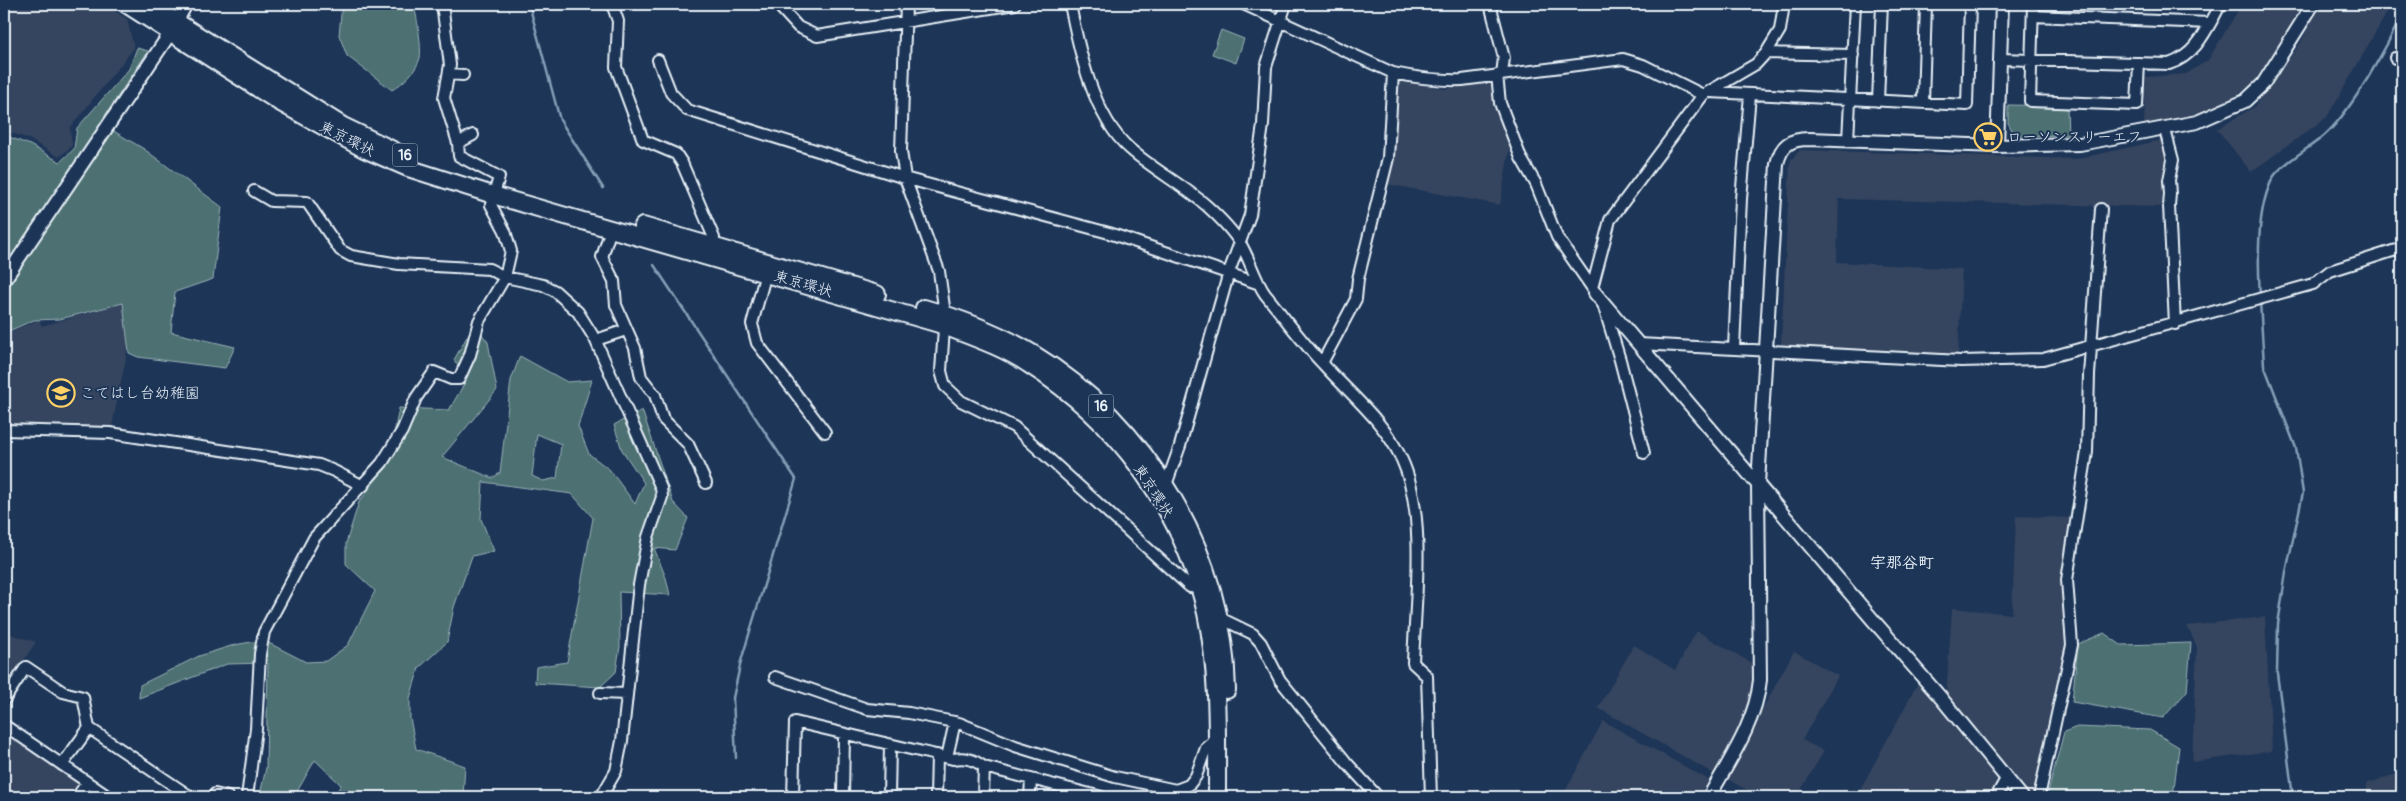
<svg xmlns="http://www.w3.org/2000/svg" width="2406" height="801" viewBox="0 0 2406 801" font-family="Pangolin,'Klee One',sans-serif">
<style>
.built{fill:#34445f}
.green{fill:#4d7173;stroke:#9ab1b6;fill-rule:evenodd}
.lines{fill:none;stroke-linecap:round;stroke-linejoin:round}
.stream{stroke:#869fb7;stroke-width:2.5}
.minor-casing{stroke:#e8f1f8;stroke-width:14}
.tertiary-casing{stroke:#e8f1f8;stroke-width:16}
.trunk-casing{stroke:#e8f1f8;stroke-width:20}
.minor{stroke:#1d3557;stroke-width:10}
.tertiary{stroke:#1d3557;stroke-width:12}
.trunk{stroke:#1d3557;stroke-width:16}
.labels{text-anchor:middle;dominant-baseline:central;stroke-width:4;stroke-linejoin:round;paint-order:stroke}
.shield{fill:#1d3557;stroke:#abb9c8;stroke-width:1}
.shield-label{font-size:14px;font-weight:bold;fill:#e8f1f8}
.poi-label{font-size:15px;fill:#e8f1f8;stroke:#1d3557;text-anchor:start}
.street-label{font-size:15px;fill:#e8f1f8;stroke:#1d3557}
.neighbourhood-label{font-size:16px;font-weight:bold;fill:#e8f1f8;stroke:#1d3557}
</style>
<rect width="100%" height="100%" fill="#1d3557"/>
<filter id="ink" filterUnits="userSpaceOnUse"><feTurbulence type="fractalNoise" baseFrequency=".02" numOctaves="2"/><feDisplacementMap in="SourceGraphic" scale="10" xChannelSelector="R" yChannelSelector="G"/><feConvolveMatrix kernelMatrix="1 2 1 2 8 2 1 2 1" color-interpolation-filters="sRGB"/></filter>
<g filter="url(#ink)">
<path class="built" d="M4,4H104L127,19L134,48L70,128L72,146L59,157L29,139L4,130Z
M2242,4H2305L2259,78L2233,99L2191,117L2144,128L2146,77L2186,74L2208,60Z
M2320,4H2392L2327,117L2251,172L2217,129L2254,107L2300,44Z
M1399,80L1445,89L1494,81V105L1510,146L1500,205L1386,184Z
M2162,140L2167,161L2161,207L1839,199L1837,262L1962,269L1958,357L1781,345L1790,161L1800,150L2077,159Z
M131,301L126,358L111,431L4,428V334L39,320L42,326Z
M2016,516L2073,518L2068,645L2042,754L2036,797H2028L1946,697L1952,608L2012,614Z
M2265,617L2272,751L2192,762L2197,647L2187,626Z
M1697,631L1755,665V692L1749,712L1716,775L1598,708L1634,645L1675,670Z
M4,632L36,642L4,690Z
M1794,651L1838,676L1802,740L1824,751L1797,797H1760L1725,778Z
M1919,681L2003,781L1994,797H1856Z
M1603,721L1709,780L1699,797H1562Z
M4,729L79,781L80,787L73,797H4Z
M2402,772V797H2368L2366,784Z"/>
<path class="green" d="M342,4H413C417,13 422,48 420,58C416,72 403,83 392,90L347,56L339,35Z
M1221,30L1244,39L1236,63L1212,54Z
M137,48L148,51L100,123L144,149L222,207L213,279L175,292L171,332L235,347L225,368L138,357L129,353L123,303L60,319L34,320L4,333V135L30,145L60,162L74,149L77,128L129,69Z
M2008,105L2067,106L2068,135L2020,136L2014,134L2008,123Z
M474,324L488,342L497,390L442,457L492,478L500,473L511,380L520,356L567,382L592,380L578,426L589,454L610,470L635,504L644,483L622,450L614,425L642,410L673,502L688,518L675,550L654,548L666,578L670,595L619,592L620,646L616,672L600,687L535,683L536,667L567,662L593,518L572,494L483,482L481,519L494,551L472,556L454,607L447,642L419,668L410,698V718L416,749L465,766L463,796L468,797H333L341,785L315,760L294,797H276L261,790L266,768L268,663L227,664L139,698L140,685L199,656L234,645L263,640L306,662L326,661L348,645L375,591L346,564V543L359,502L388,464L399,408L449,410L467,379L454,360ZM537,434L561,444L557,478L543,481L532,476Z
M2104,633L2121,645L2191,643L2187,691L2163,718L2072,702L2078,644Z
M2077,727L2150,730L2179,747L2173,797H2047L2064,732Z"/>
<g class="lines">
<path class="stream" d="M529,4L560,120L603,188
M654,265L796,479L741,661L733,698L736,758
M2260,296C2258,261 2256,207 2274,176C2282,163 2315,145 2327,133C2353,108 2387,47 2402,14
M2260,301L2264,365L2296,448L2303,493L2286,572L2278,624L2277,673L2293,797"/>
<g class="minor-casing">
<path id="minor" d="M442,4L450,65L444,98L458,143
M612,4L618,21L616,67L643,140L676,154L682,163L714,238L711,250
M777,4L798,27L817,36L1015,4
M906,4L901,151L905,178L939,271L945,314L941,371L945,386L961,401L1014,427L1190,587L1199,588
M1070,4C1079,50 1093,117 1130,149C1154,170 1183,185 1207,206C1218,216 1232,230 1240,243C1250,259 1254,278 1265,294C1284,317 1302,342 1323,364C1350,394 1385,422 1402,460C1427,514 1415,604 1413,663L1427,676L1431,797
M1243,4L1393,73C1417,78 1438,81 1462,80L1623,59L1643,65L1703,95
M1490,4L1504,58L1502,74
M2033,4L2030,101L2137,105L2139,63
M2033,16L2210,23
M1766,53L1853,55
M2395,58L2402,59
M2000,59L2169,64C2197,55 2207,28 2221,4
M658,60L671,93L687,110L908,179L1109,233L1257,283
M449,74L463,75
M1497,75L1500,103L1521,158L1536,184L1557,237L1595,292
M1710,92L1967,105L1970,4
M1878,101L1882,4
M1923,103L1926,4
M2165,130L2173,160L2169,180L2170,194L2169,206L2175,324
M1848,140L1855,4
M254,191L271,201L307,202L340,250L351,256L399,264L489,269L505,277L543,285L555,291L578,312L595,339L661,488L662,497L648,537L639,585L622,741L616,771L601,797
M611,229L602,257L614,281L616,305L635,348L641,377L655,395L663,419L688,444L706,483
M766,273L752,324L757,343L825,432
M1592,288L1610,220L1703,95L1756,64L1766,53L1780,30L1784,4
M1603,304L1620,360L1644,453
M596,340L626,330
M1639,344L1961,361L2043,359L2313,284L2330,271L2402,248
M1734,348L1741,199L1750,95
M1322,363L1356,299L1358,279L1388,158L1393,73
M4,430L110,433L319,465L334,471L363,486
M1166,485L1180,446L1229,272L1250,215L1263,125L1266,67L1286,4
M1218,617L1253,634L1261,643L1280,680L1346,762L1378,797
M775,677L867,709L909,713L959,723L1015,746L1115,777L1176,790L1189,785L1196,776L1206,748L1217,739
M600,693L627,694
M4,700L26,667L63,692L83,697L89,728L62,765
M4,725L109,797
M89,728L191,797
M947,757L955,722
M77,797L87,783
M213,797L215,794L228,797
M247,797L256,729L260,654L264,632L314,538L382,463L402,431L416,398L434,372L451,379H459L470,355L479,321L505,277L511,251L505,231L491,205L499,177L459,156L458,143L473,135
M793,797L795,722L953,759C966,757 973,759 984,767L1102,797
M843,797L844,734
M889,797L890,745
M936,797L937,755
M983,797L984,767
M1030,797L1031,779
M1996,797L2006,779
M2039,797L2072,645L2067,580L2087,452L2089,375L2101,209"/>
</g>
<g class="tertiary-casing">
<path id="tertiary" d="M1997,146L2002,4
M4,280L171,32L186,4
M1595,293L1873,620L1941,698L2022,797
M1709,797C1729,761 1756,722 1760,680L1758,484L1777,164C1781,145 1790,139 1809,139L1997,146L2080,144L2197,122L2245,101L2263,84L2313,4"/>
</g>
<g class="trunk-casing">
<path id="trunk" d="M126,4L279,102L364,149L408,168L493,195L939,324C969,336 1001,346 1028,364C1117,420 1183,510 1206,613C1219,673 1217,736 1217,797
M148,4L343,126L395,151
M643,226L877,294
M924,308C962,319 999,333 1032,353C1148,423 1225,555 1227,690"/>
</g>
<use href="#minor" class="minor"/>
<use href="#tertiary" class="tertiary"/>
<use href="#trunk" class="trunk"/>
</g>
</g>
<defs>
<g id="supermarket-ring" transform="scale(1.4375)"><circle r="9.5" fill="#1d3557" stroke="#ffd166" stroke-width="1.5"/><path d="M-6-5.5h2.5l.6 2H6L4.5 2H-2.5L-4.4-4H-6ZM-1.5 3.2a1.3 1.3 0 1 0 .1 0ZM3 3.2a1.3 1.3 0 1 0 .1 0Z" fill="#ffd166"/></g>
<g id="school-ring" transform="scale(1.4375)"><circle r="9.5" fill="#1d3557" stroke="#ffd166" stroke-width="1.5"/><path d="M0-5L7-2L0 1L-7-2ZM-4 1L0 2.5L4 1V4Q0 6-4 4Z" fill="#ffd166"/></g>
</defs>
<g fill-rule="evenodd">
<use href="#supermarket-ring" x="1988" y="137"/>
<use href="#school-ring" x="61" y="393"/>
</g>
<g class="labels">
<g class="shield">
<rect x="392.5" y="143.5" width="25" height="23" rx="4"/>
<rect x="1088.5" y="394.5" width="25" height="23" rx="4"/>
</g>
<g class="shield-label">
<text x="405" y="155">16</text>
<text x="1101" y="406">16</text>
</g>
<g class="poi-label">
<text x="2007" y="137">ローソンスリーエフ</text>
<text x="80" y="393">こてはし台幼稚園</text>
</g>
<g class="street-label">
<text transform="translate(347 139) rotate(27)">東京環状</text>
<text transform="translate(803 284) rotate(16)">東京環状</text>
<text transform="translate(1153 491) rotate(57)">東京環状</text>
</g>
<g class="neighbourhood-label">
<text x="1902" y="563">宇那谷町</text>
</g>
</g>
<rect width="2406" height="801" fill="none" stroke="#1d3557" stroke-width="20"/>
<rect x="10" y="10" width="2386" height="781" fill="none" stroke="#e8f1f8" stroke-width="2" filter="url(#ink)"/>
</svg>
